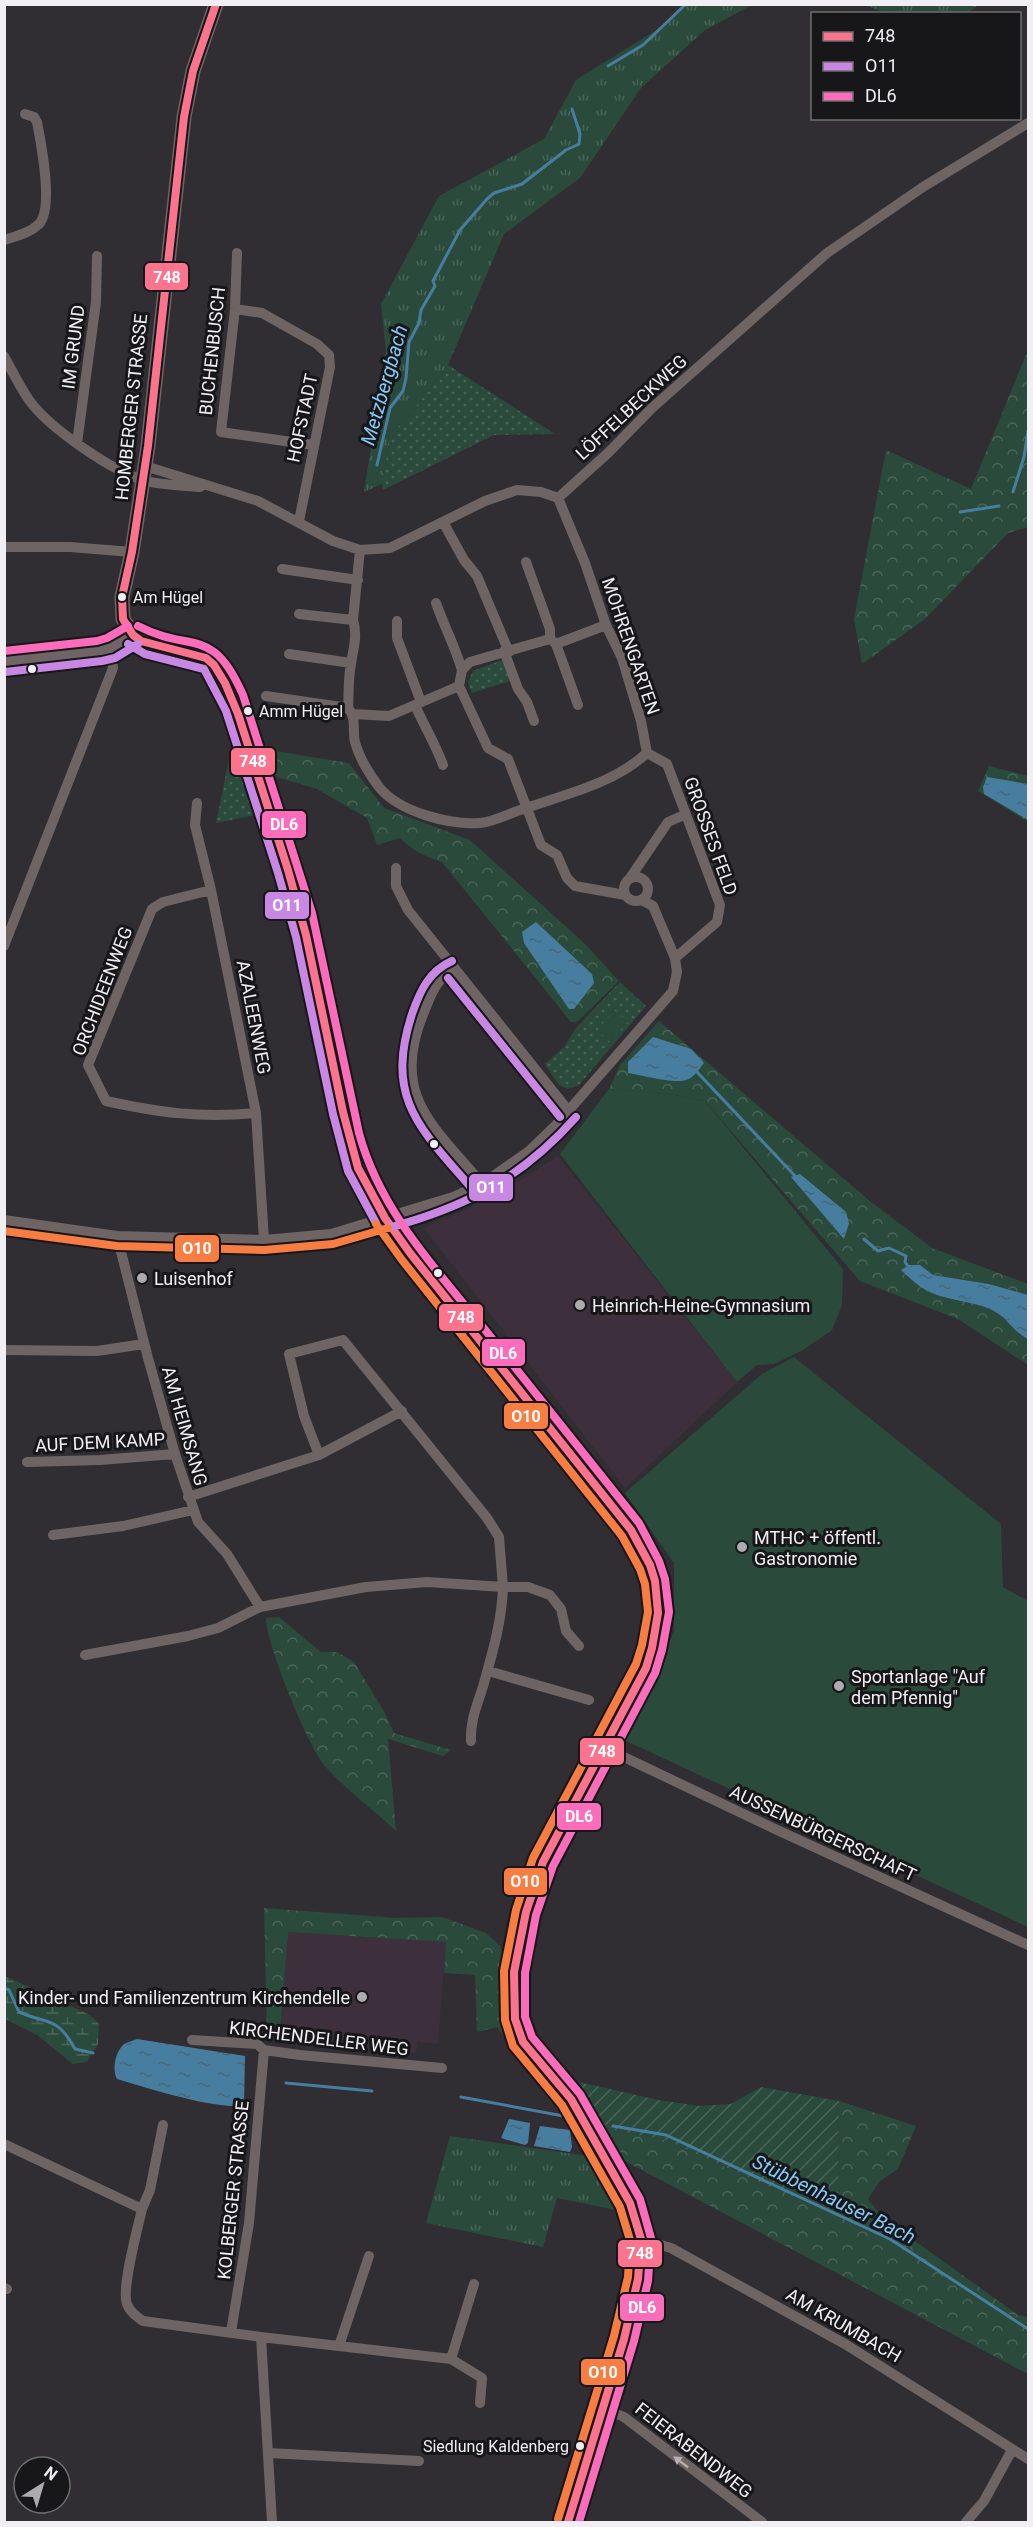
<svg xmlns="http://www.w3.org/2000/svg" width="1033" height="2527" viewBox="0 0 1033 2527" font-family="Roboto,sans-serif">
<style>
.education{fill:#3d303c}
.grass{fill:url(#grass-tufts)}
.forest{fill:url(#forest-crowns)}
.wetland{fill:url(#wetland-marsh)}
.park{fill:url(#park-dots)}
.garden{fill:url(#garden-furrows)}
.pitch{fill:#2a4b3b}
.water{fill:url(#water-ripples)}
.lines{fill:none;stroke-linecap:round;stroke-linejoin:round}
.stream{stroke:#477ea0;stroke-width:3}
.street{stroke:#6d6463;stroke-width:10}
.secondary{stroke:#706566;stroke-width:15}
.bus-1-casing{stroke:#171619;stroke-width:12}
.bus-2-casing{stroke:#171619;stroke-width:12}
.bus-3-casing{stroke:#171619;stroke-width:12}
.bus-4-casing{stroke:#171619;stroke-width:12}
.bus-1{stroke:#fc738d;stroke-width:8}
.bus-2{stroke:#c787e3;stroke-width:8}
.bus-3{stroke:#fb6dba;stroke-width:8}
.bus-4{stroke:#f77d43;stroke-width:8}
.oneway{fill:#b6b0b2}
.bus-dot{fill:#f1eff3;stroke:#171619;stroke-width:2}
.poi-dot{fill:#adabaf;stroke:#171619;stroke-width:2}
.labels{text-anchor:middle;dominant-baseline:central;stroke-width:6;stroke-linejoin:round;paint-order:stroke}
.bus-label{font-size:16px;fill:#f1eff3;stroke:#171619;text-anchor:start}
.street-label{font-size:18px;fill:#f1eff3;stroke:#171619}
.poi-label{font-size:18px;fill:#f1eff3;stroke:#171619;text-anchor:start}
.water-label{font-size:20px;font-style:italic;fill:#84c9f4;stroke:#171619}
.line-badge{stroke:#171619;stroke-width:2}
.badge-label{font-size:16px;text-anchor:middle;font-weight:bold;fill:#fff}
</style>
<defs>
<pattern id="grass-tufts" width="24" height="20" patternUnits="userSpaceOnUse" patternTransform="scale(1.5)"><rect width="24" height="20" fill="#2a4b3b"/><path d="M3 7l-1-3M5 7V3M7 7l1-3M15 17l-1-3M17 17v-4M19 17l1-3" fill="none" stroke="#496558"/></pattern>
<pattern id="forest-crowns" width="20" height="18" patternUnits="userSpaceOnUse" patternTransform="scale(1.5)"><rect width="20" height="18" fill="#2a4b3b"/><path d="M2 6a3 3 0 1 1 6 0M12 15a3 3 0 1 1 6 0" fill="none" stroke="#496558"/></pattern>
<pattern id="wetland-marsh" width="20" height="14" patternUnits="userSpaceOnUse" patternTransform="scale(1.5)"><rect width="20" height="14" fill="#2a4b3b"/><path d="M1 5h8M5 5V1M11 12h8M15 12V8" fill="none" stroke="#496558"/></pattern>
<pattern id="park-dots" width="8" height="8" patternUnits="userSpaceOnUse" patternTransform="scale(1.5)"><rect width="8" height="8" fill="#2a4b3b"/><path d="M2 2h.1M6 6h.1" fill="none" stroke="#496558" stroke-width="1.8" stroke-linecap="round"/></pattern>
<pattern id="garden-furrows" width="10" height="10" patternUnits="userSpaceOnUse" patternTransform="scale(1.5)"><rect width="10" height="10" fill="#2a4b3b"/><path d="M-1 1l2-2M0 10L10 0M9 11l2-2" fill="none" stroke="#496558"/></pattern>
<pattern id="water-ripples" width="26" height="14" patternUnits="userSpaceOnUse" patternTransform="scale(1.5)"><rect width="26" height="14" fill="#477ea0"/><path d="M2 4q2-2 4 0t4 0M15 11q2-2 4 0t4 0" fill="none" stroke="#476679"/></pattern>
</defs>
<rect width="100%" height="100%" fill="#302e32"/>
<path class="education" d="M558,1156L737,1382L625,1488L424,1228L497,1195Z
M287,1932L446,1942L438,2044L417,2042L416,2053L380,2051L381,2046L360,2044L356,2038L281,2035Z"/>
<path class="grass" d="M869,4H978V5L966,14L886,13L868,6Z
M682,5H752L705,30L641,88L580,178L504,234L448,365L390,440L382,484L364,492L386,351L381,304L439,196L544,139L576,80L663,26Z
M450,2136L595,2157L627,2212L557,2198L543,2247L426,2223Z"/>
<path class="forest" d="M1028,350V527L1008,533L925,619L862,664L854,619L886,450L971,489Z
M269,750L349,763L384,808L470,840L584,943L619,981L577,1022H571L442,862C425,857 412,850 400,838L377,845L367,818L317,789L274,776Z
M989,766L1028,776V822L978,791Z
M659,1021L871,1202L932,1248L1028,1284V1295L989,1284L933,1275L920,1265H909L970,1302L994,1311L1009,1323L1020,1335L1028,1339V1365L958,1319L860,1281L705,1101L674,1095L609,1089L620,1065Z
M279,1617L321,1652H337L354,1662L385,1713L394,1733L451,1750L443,1756L388,1739L396,1831C375,1811 344,1788 325,1766C308,1746 266,1644 266,1618Z
M264,1908L396,1918L442,1917L486,1933L500,1946L508,1970L512,2028L503,2035L497,2027L477,2032L475,1975L444,1973L446,1942L288,1932L281,2022L273,2042L267,2030Z
M839,2101L916,2126L898,2169L880,2181L868,2199L883,2218L1018,2315L1028,2317V2374L619,2158L606,2128L668,2141L770,2187L838,2193Z"/>
<path class="wetland" d="M5,1976L90,2015L99,2024L98,2044L87,2062L73,2064L37,2035L5,2019Z"/>
<path class="park" d="M448,365L555,434L494,435L383,490L382,484L390,440Z
M502,660L510,681L472,693L468,682L473,671Z
M229,759L242,760L259,814L216,823Z
M620,982L646,1006L579,1085L568,1089L559,1085L545,1064L565,1046L575,1029Z"/>
<path class="garden" d="M579,2082L658,2100L699,2106L731,2104L761,2087L839,2101L838,2193L770,2187L668,2141L606,2128Z"/>
<path class="pitch" d="M614,1010L628,1022L610,1042L597,1030Z
M609,1089L674,1095L705,1101L843,1269L842,1305L832,1330L803,1350L774,1364L757,1365L737,1382L560,1154Z
M794,1357L1001,1524L1003,1587L1028,1601V1927L624,1740L674,1632V1563L625,1493L762,1374Z"/>
<path class="water" d="M987,777L1028,784V820L984,794L983,787Z
M536,922L592,974L594,983L574,1009H569L524,943L522,932Z
M653,1037L691,1049L704,1063C699,1069 694,1078 686,1080C675,1084 640,1075 628,1073V1062Z
M800,1174L846,1212L849,1223L844,1239L791,1177Z
M909,1265H920L933,1275L989,1284L1028,1295V1339C1014,1333 1007,1317 992,1310C973,1301 951,1301 932,1293C920,1288 911,1279 901,1270Z
M137,2039L245,2056L244,2105C218,2111 145,2087 117,2079C112,2070 115,2053 123,2045C126,2042 133,2041 137,2039Z
M509,2119L530,2123L528,2143L525,2145L501,2138Z
M540,2126L570,2130L572,2147L570,2152L534,2146Z"/>
<g class="lines">
<path class="stream" d="M608,66L643,45L686,4
M377,465L390,408L403,391L406,378L409,342L419,323L421,310L435,286L433,281L460,230L487,199L494,193L522,184L566,150L579,144L580,134L572,109
M1013,492L1024,457L1028,431
M960,512L999,506
M697,1072L797,1178
M864,1239L878,1251L889,1248L906,1256L905,1262L910,1269
M4,1988L9,1990L19,2012C49,2025 57,2016 75,2049L93,2053
M286,2083L372,2091
M461,2097L569,2117
M613,2126L666,2135L890,2239L1028,2329"/>
<path class="street" d="M4,240C16,236 30,233 39,224C54,208 41,143 37,122L34,117L25,114
M237,253L235,309L221,432L313,445
M235,309L262,313L317,344L329,355L330,367L299,521
M4,356C12,371 20,387 29,400C49,428 113,472 146,481C163,485 182,486 200,487
M77,443L96,302L97,256
M145,466L258,501L333,541L360,550L390,548L485,501L517,490L541,492L558,498L608,453L652,408L827,253L923,187L1028,123
M443,522L464,560L477,576L509,652
M4,547H70L132,552
M360,550L353,620C358,636 353,649 351,664C348,678 349,693 348,708C357,718 352,730 355,742C359,757 370,775 379,787C399,812 449,825 480,823C494,822 510,813 523,809C566,794 613,784 647,753L641,721L622,658L606,625L585,563L558,498
M526,562L550,629V639
M282,569L358,580
M436,603C444,626 455,646 462,670
M299,614L353,620
M397,621V638L421,702
M556,644L578,705
M504,651L518,689L527,702L534,721
M289,654L351,663
M459,686L488,748L508,759L541,845L557,855L567,878L575,886L625,895
M266,696L348,708
M415,705C424,726 435,743 443,765
M353,714L389,716L459,686L462,670L470,662L550,639L556,644L606,625
M647,753L667,764L720,905L717,922L675,958
M197,803L195,825L211,890L256,1113L264,1240
M396,868V886L408,910L568,1110
M624 889a12 12 0 1 1 24 0a12 12 0 1 1-24 0Z
M630,878L668,822L684,815
M211,890L163,902L152,909L88,1065L106,1101C161,1113 200,1118 256,1113
M4,946L113,668L111,648
M456,971C435,978 432,993 424,1012C389,1095 433,1125 482,1184
M4,1220L117,1236L264,1240L331,1234L453,1197L482,1184L529,1151L556,1125L673,991L677,972L675,958L653,906L642,900
M117,1236L148,1358L175,1454L198,1522L227,1554L260,1607
M4,1350L97,1351L144,1344
M402,1411L319,1455L304,1416L289,1354L343,1340L487,1518L499,1537L503,1587H528L550,1595L561,1609L566,1631L579,1646
M27,1462L100,1460L175,1454
M188,1497L319,1455
M53,1535L123,1526L193,1510
M85,1655L188,1636L218,1628L260,1607L366,1587L427,1582L503,1587C502,1620 493,1651 484,1683C478,1704 470,1719 471,1741
M488,1671L589,1700
M605,1748L775,1829L1028,1945
M192,2040L257,2044L264,2050L300,2055L442,2068
M4,2144L142,2209C138,2228 121,2288 127,2304C130,2312 136,2316 143,2321L261,2337L272,2522
M142,2209L150,2190L163,2125
M641,2239L671,2248L845,2344L1028,2459
M4,2288L7,2289
M231,2332L249,2223L264,2050
M261,2337L451,2359L482,2378L480,2403
M339,2346L369,2256
M451,2359L474,2284
M605,2409L624,2417L762,2522
M269,2453L419,2461
M966,2522L984,2501L1012,2450"/>
<path class="secondary" d="M216,4L193,71L184,117L148,446L132,552L122,597L123,619L133,635L141,641L206,658L214,665L225,683L238,714L288,870L306,935L343,1112L358,1168L385,1218L410,1253L631,1530C663,1581 665,1611 646,1668L543,1862L526,1912L514,1972L515,2019L523,2042L571,2099L630,2203L641,2239L638,2279L624,2339L568,2522
M4,662L99,651L111,648L133,635"/>
<g class="bus-1-casing">
<path id="bus-1" d="M216,4L193,71L184,117L148,446L132,552L122,597L123,619L133,635L141,641L206,658L214,665L225,683L238,714L288,870L306,935L343,1112L358,1168L385,1218L410,1253L631,1530L650,1565L655,1581L658,1613L652,1648L646,1668L543,1862L526,1912L514,1972L515,2019L523,2042L571,2099L630,2203L641,2239L638,2279L624,2339L568,2522"/>
</g>
<g class="bus-2-casing">
<path id="bus-2" d="M128,644L145,654L204,669L226,711L278,873L296,937L333,1114L348,1171L376,1223
M5,672L102,661L115,658L138,644
M452,961C429,971 420,991 412,1014C384,1100 421,1129 474,1191
M448,978L560,1117
M388,1228C466,1207 522,1178 576,1117"/>
</g>
<g class="bus-3-casing">
<path id="bus-3" d="M138,626C192,654 212,624 243,695L312,913L359,1133C380,1211 436,1269 486,1331C537,1395 588,1459 639,1523L659,1561L665,1579L669,1612L662,1650L655,1673L553,1866L536,1915L525,1973V2017L532,2037L580,2094L640,2199L651,2238L648,2281L634,2341L579,2522
M4,651L97,641L107,638L128,626"/>
</g>
<g class="bus-4-casing">
<path id="bus-4" d="M376,1224L402,1260L622,1536L640,1569L645,1584L648,1612L642,1645L636,1664L533,1858L516,1910L504,1971L505,2020L513,2046L562,2105L620,2207L630,2240L628,2277L614,2336L558,2519
M4,1231L117,1246L264,1250L333,1244L388,1228"/>
</g>
<use href="#bus-1" class="bus-1"/>
<use href="#bus-2" class="bus-2"/>
<use href="#bus-3" class="bus-3"/>
<use href="#bus-4" class="bus-4"/>
</g>
<defs><path id="oneway-solid" d="M-6-.8H1V-3.2L6.5 0L1 3.2V.8H-6Z" transform="scale(1.5)"/></defs>
<use class="oneway" href="#oneway-solid" transform="translate(681 2462) rotate(-143)"/>
<g class="bus-dot">
<circle cx="122" cy="597" r="5"/>
<circle cx="32" cy="669" r="5"/>
<circle cx="248" cy="711" r="5"/>
<circle cx="434" cy="1144" r="5"/>
<circle cx="438" cy="1273" r="5"/>
<circle cx="580" cy="2446" r="5"/>
</g>
<g class="poi-dot">
<circle cx="142" cy="1278" r="6"/>
<circle cx="580" cy="1305" r="6"/>
<circle cx="742" cy="1547" r="6"/>
<circle cx="839" cy="1686" r="6"/>
<circle cx="362" cy="1997" r="6"/>
</g>
<g class="labels">
<g class="bus-label">
<text x="133" y="597">Am Hügel</text>
<text x="259" y="711">Amm Hügel</text>
<text x="569" y="2446" text-anchor="end">Siedlung Kaldenberg</text>
</g>
<g class="street-label">
<text transform="translate(73 347) rotate(-83)">IM GRUND</text>
<text transform="translate(212 351) rotate(-84)">BUCHENBUSCH</text>
<text transform="translate(131 407) rotate(-84)">HOMBERGER STRASSE</text>
<text transform="translate(631 407) rotate(-43)">LÖFFELBECKWEG</text>
<text transform="translate(302 418) rotate(-78)">HOFSTADT</text>
<text transform="translate(631 646) rotate(71)">MOHRENGARTEN</text>
<text transform="translate(711 836) rotate(70)">GROSSES FELD</text>
<text transform="translate(102 991) rotate(-69)">ORCHIDEENWEG</text>
<text transform="translate(254 1017) rotate(79)">AZALEENWEG</text>
<text transform="translate(185 1426) rotate(74)">AM HEIMSANG</text>
<text transform="translate(100 1442) rotate(-3)">AUF DEM KAMP</text>
<text transform="translate(823 1833) rotate(25)">AUSSENBÜRGERSCHAFT</text>
<text transform="translate(319 2038) rotate(7)">KIRCHENDELLER WEG</text>
<text transform="translate(233 2190) rotate(-84)">KOLBERGER STRASSE</text>
<text transform="translate(844 2325) rotate(30)">AM KRUMBACH</text>
<text transform="translate(694 2450) rotate(38)">FEIERABENDWEG</text>
</g>
<g class="poi-label">
<text x="154" y="1278">Luisenhof</text>
<text x="592" y="1305">Heinrich-Heine-Gymnasium</text>
<text x="754" y="1537">MTHC + öffentl.<tspan x="754" dy="21">Gastronomie</tspan></text>
<text x="851" y="1676">Sportanlage "Auf<tspan x="851" dy="21">dem Pfennig"</tspan></text>
<text x="350" y="1997" text-anchor="end">Kinder- und Familienzentrum Kirchendelle</text>
</g>
<g class="water-label">
<text transform="translate(384 385) rotate(-74)">Metzbergbach</text>
<text transform="translate(834 2199) rotate(26)">Stübbenhauser Bach</text>
</g>
</g>
<g class="line-badge">
<rect x="144" y="262" width="45" height="29" rx="6" fill="#fc738d"/>
<rect x="230" y="747" width="46" height="29" rx="6" fill="#fc738d"/>
<rect x="261" y="810" width="46" height="29" rx="6" fill="#fb6dba"/>
<rect x="264" y="891" width="46" height="29" rx="6" fill="#c787e3"/>
<rect x="468" y="1173" width="46" height="29" rx="6" fill="#c787e3"/>
<rect x="174" y="1234" width="46" height="29" rx="6" fill="#f77d43"/>
<rect x="438" y="1303" width="46" height="29" rx="6" fill="#fc738d"/>
<rect x="481" y="1338" width="45" height="29" rx="6" fill="#fb6dba"/>
<rect x="503" y="1402" width="46" height="28" rx="6" fill="#f77d43"/>
<rect x="579" y="1737" width="46" height="29" rx="6" fill="#fc738d"/>
<rect x="556" y="1802" width="46" height="29" rx="6" fill="#fb6dba"/>
<rect x="503" y="1867" width="45" height="29" rx="6" fill="#f77d43"/>
<rect x="617" y="2239" width="46" height="29" rx="6" fill="#fc738d"/>
<rect x="619" y="2293" width="46" height="29" rx="6" fill="#fb6dba"/>
<rect x="580" y="2358" width="46" height="28" rx="6" fill="#f77d43"/>
</g>
<g class="badge-label">
<text x="167" y="283">748</text>
<text x="253" y="767">748</text>
<text x="284" y="830">DL6</text>
<text x="287" y="911">O11</text>
<text x="491" y="1193">O11</text>
<text x="197" y="1254">O10</text>
<text x="461" y="1323">748</text>
<text x="503" y="1359">DL6</text>
<text x="526" y="1422">O10</text>
<text x="602" y="1757">748</text>
<text x="579" y="1822">DL6</text>
<text x="525" y="1887">O10</text>
<text x="640" y="2259">748</text>
<text x="642" y="2313">DL6</text>
<text x="603" y="2378">O10</text>
</g>
<rect width="1033" height="2527" fill="none" stroke="#f1eff3" stroke-width="12"/>
<rect x="811" y="12" width="210" height="108" fill="#171619" stroke="#6e6d70" stroke-width="1.5"/>
<rect x="823" y="32" width="30" height="9" fill="#fc738d" stroke="#6e6d70" stroke-width="1.5"/>
<text x="865" y="42" font-size="18" fill="#f1eff3">748</text>
<rect x="823" y="62" width="30" height="9" fill="#c787e3" stroke="#6e6d70" stroke-width="1.5"/>
<text x="865" y="72" font-size="18" fill="#f1eff3">O11</text>
<rect x="823" y="92" width="30" height="9" fill="#fb6dba" stroke="#6e6d70" stroke-width="1.5"/>
<text x="865" y="102" font-size="18" fill="#f1eff3">DL6</text>
<g transform="translate(42 2485) rotate(37)"><circle r="28" fill="#171619" stroke="#6e6d70" stroke-width="1.5"/>
<path d="M0-4.5L10 22L0 15L-10 22Z" fill="#adabaf"/>
<text y="-9" font-size="16" font-weight="bold" text-anchor="middle" fill="#f1eff3">N</text>
</g>
</svg>
